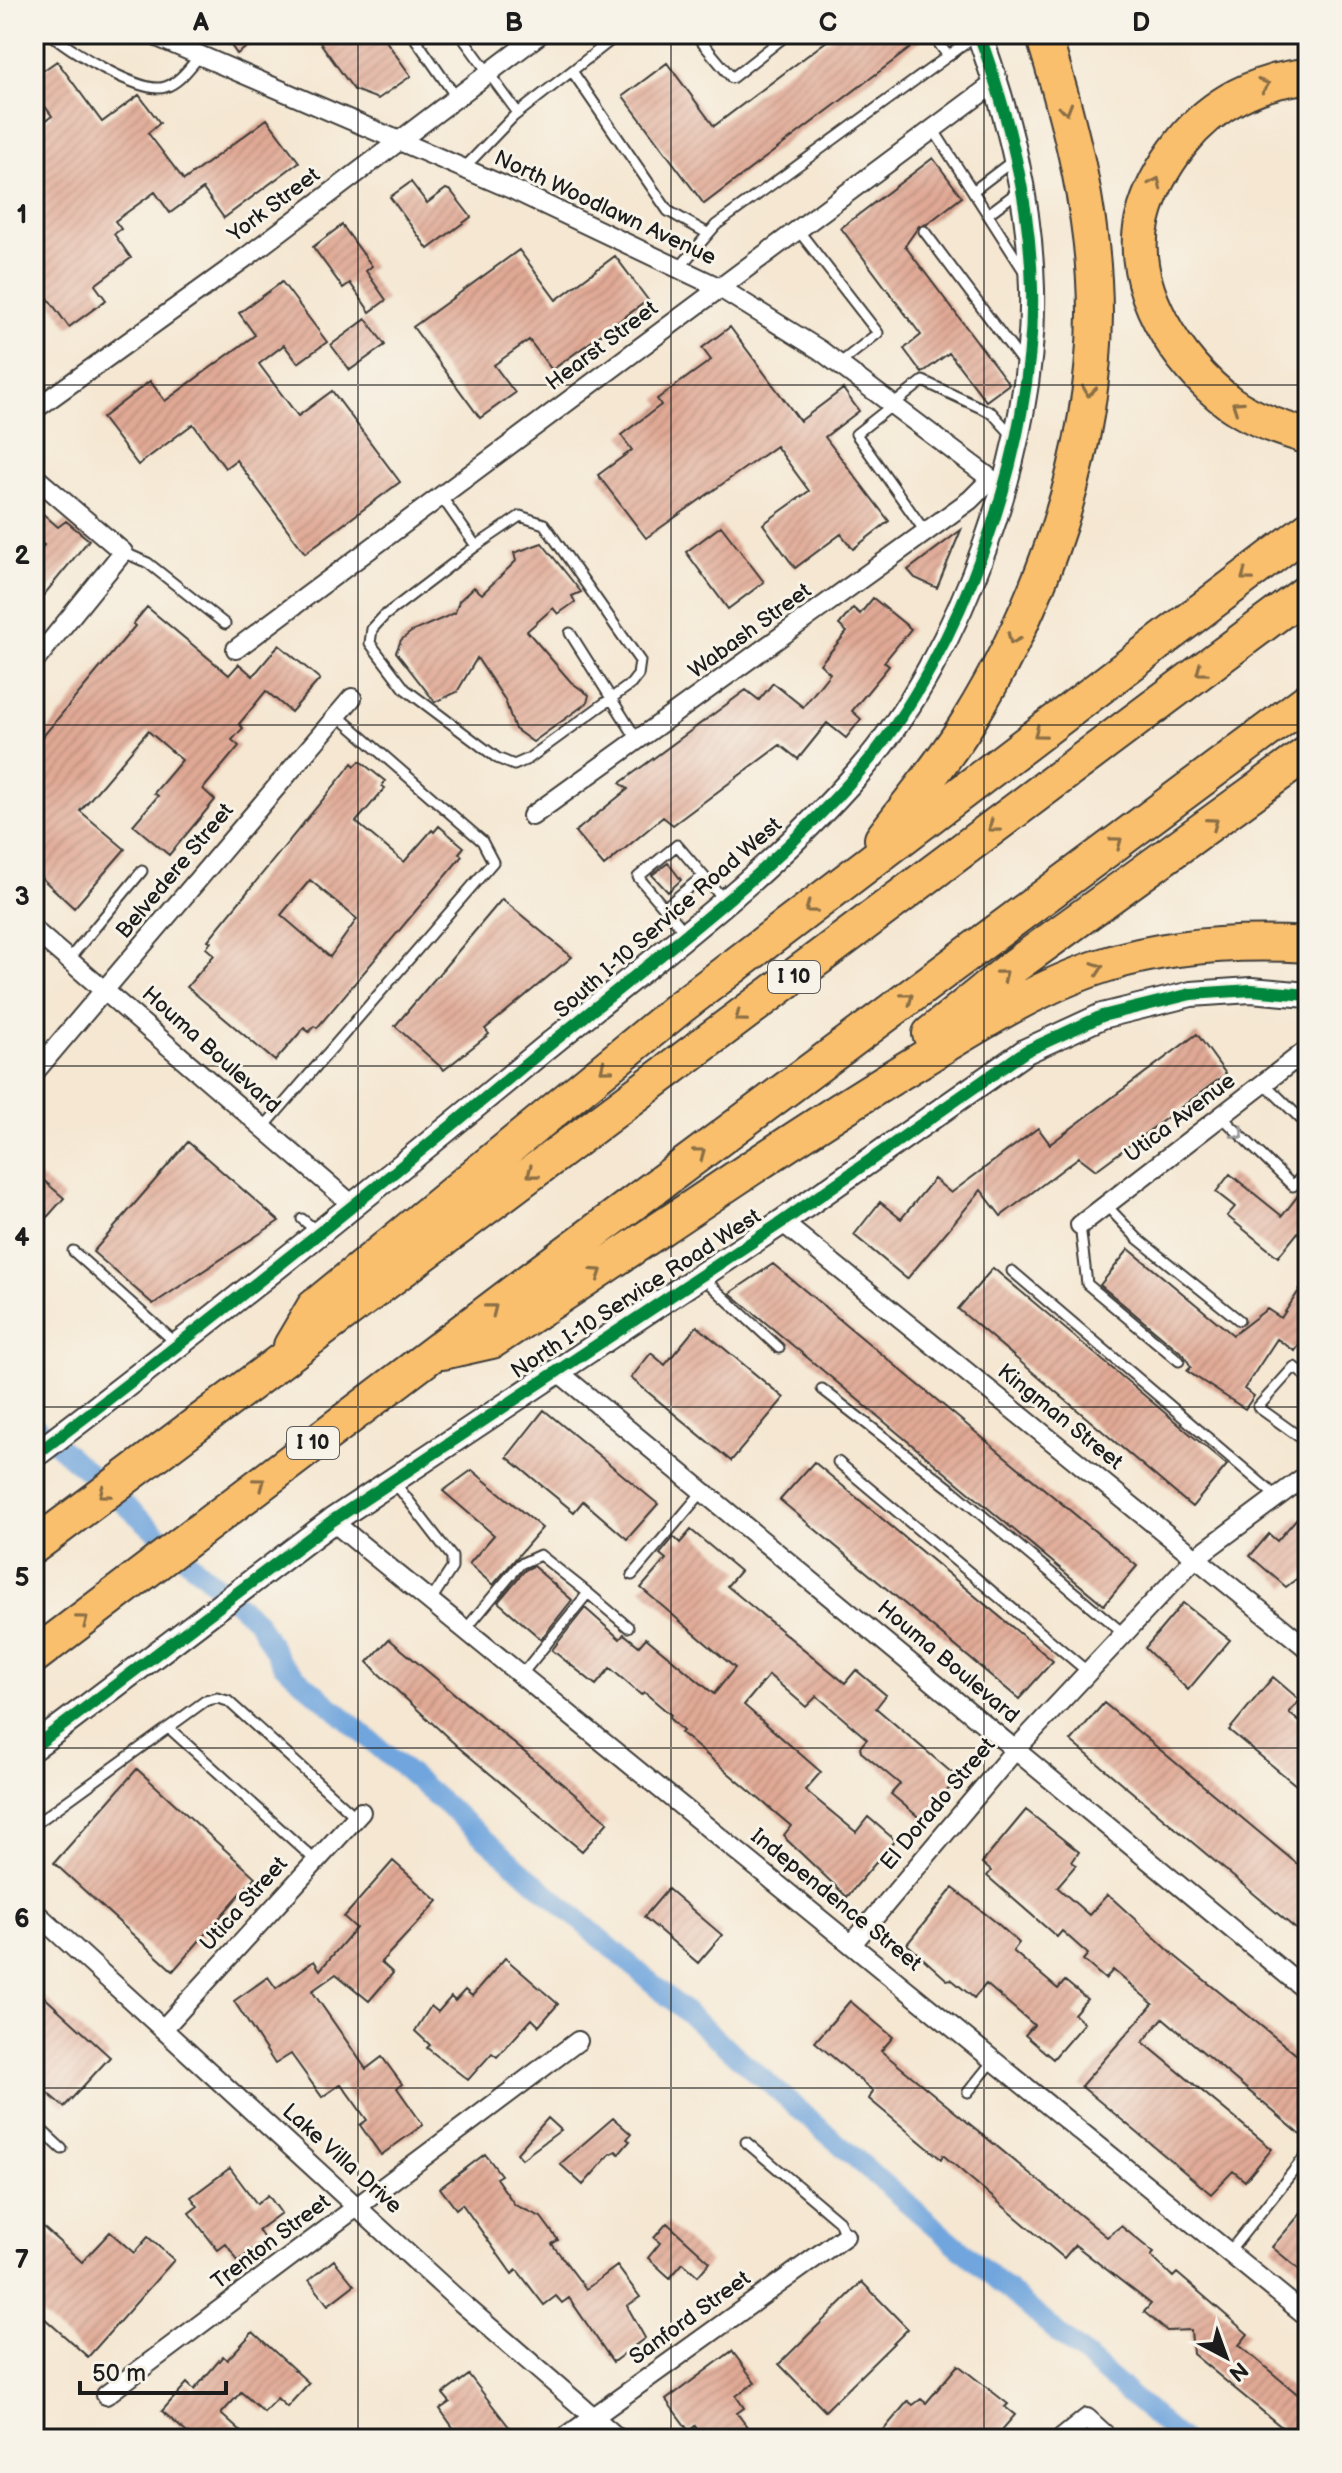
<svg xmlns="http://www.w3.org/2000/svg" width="1342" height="2473" viewBox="0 0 1342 2473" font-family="'Balsamiq Sans',sans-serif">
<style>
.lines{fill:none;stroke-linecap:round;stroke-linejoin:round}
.canal{stroke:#6fa5dd;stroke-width:20}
.building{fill:url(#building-hatch);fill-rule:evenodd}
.service-casing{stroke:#3d3a37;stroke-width:13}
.minor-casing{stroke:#3d3a37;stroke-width:22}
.tertiary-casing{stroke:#3d3a37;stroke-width:28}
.motorway-casing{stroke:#3d3a37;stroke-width:38}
.service{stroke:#fff;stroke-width:9}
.minor{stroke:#fff;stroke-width:18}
.tertiary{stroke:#fff;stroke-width:24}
.motorway{stroke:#f9bf6d;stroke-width:34}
.cycleway-casing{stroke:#f7f3e8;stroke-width:17}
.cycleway{stroke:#00873e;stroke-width:12}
.oneway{stroke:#8a6e44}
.oneway2{stroke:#999}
.grid{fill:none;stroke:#1c1c1c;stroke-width:2;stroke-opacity:0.55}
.labels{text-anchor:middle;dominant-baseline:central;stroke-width:6;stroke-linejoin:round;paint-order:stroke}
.shield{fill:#f7f3e8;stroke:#5e5c59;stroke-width:2}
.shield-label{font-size:20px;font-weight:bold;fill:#1c1c1c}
.street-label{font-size:22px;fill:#1c1c1c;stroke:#f7f3e8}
.neatline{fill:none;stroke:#1c1c1c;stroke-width:3}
.grid-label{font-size:26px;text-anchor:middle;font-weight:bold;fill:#1c1c1c}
</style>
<defs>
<pattern id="building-hatch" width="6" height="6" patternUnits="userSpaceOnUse" patternTransform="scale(2)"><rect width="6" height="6" fill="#e0a995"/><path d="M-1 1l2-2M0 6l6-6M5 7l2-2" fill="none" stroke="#c09180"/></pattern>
</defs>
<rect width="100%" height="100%" fill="#f7f3e8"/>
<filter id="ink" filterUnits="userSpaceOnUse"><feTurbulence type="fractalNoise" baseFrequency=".0125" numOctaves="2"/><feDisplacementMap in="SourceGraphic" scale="16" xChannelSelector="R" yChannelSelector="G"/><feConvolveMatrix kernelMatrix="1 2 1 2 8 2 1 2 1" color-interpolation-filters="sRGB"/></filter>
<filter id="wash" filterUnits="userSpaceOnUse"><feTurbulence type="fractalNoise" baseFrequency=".006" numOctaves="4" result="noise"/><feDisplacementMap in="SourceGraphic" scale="32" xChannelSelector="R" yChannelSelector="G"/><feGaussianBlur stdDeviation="1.8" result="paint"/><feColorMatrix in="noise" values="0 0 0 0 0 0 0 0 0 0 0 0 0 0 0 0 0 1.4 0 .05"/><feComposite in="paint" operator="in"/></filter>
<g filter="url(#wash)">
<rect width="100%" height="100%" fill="#f5e7d2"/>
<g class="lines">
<path class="canal" d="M34,1425L257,1621L282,1664L1181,2439"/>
</g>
<g id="blocks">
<path class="building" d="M223,34H265L237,54Z
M314,34H381L411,76L378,99L354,90Z
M836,34H925V37L704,204L623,96L667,63L714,126Z
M57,61L102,122L139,95L160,123L148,133L184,180L267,119L299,162L224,218L203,189L170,213L155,192L115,221L121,229L114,234L131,258L95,285L106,300L69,327L34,279V129L52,116L34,91V77Z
M933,158L962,197L927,224L919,226L905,246L1009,384L986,401L949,353L922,373L904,349L921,335L841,228Z
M411,182L427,203L446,189L451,191L471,217L428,249L390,197Z
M342,225L372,266L366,271L386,300L370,312L350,283L343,288L313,247Z
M519,250L556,300L615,256L648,300L552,370L529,340L494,365L515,393L480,418L413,327Z
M282,282L327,342L298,363L284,345L259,364L298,416L332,391L400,482L305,553L236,460L225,468L193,424L138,465L102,418L150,381L165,401L255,335L239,313Z
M366,319L385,345L350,370L331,345Z
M730,327L800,421L843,389L859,411L825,437L889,521L853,549L841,534L795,568L763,524L809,491L776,446L646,538L598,475L632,450L621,435L661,405L657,399L711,360L702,348Z
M34,506L58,527L66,521L89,540L34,607V556L44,545L34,537Z
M721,526L764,582L728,609L686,552Z
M961,530L937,588L915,578L908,570Z
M542,543L581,592L572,596L575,602L558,614L553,608L527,631L571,682L589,695L587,703L533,742L515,729L505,700L477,658L457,692L435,702L396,652L401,640L411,632L455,613L459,601L474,587L482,594L516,561L514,553Z
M873,598L911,629L884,662L889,666L852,711L861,719L846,738L827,723L798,759L780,745L673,825L663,817L604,866L575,832L628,789L620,783L746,690L759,700L773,683L803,707L830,673L820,664L847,632L839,625L853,608L860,614Z
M147,607L229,675L239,664L253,676L279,645L320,679L291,712L266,691L239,724L243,728L232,740L239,746L203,789L215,800L169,855L133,825L158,796L154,793L182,760L148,731L80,811L125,849L74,908L34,871V747L135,626L133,624Z
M360,761L385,781L382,786L385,788L356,822L404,862L432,830L434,832L439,826L464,847L459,853L462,856L317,1028L314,1026L309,1032L304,1028L275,1061L187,987L214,955L206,948L211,942L208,940L343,775L352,763L355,766ZM310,880L357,919L330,957L281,915Z
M668,863L681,880L668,892L652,875Z
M502,899L572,957L485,1029L489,1034L444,1070L395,1026Z
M1197,1034L1226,1074L1096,1170L1079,1157L1001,1216L981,1190L907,1279L854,1235L880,1202L901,1219L934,1179L951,1193L1038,1128L1050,1144Z
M188,1142L279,1221L153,1304L93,1252Z
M34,1172L64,1198L34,1232Z
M1230,1174L1282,1216L1308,1183V1220L1278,1257L1227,1216L1235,1207L1216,1192Z
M1129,1249L1233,1335L1267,1309L1281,1318L1308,1277V1331L1295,1351L1277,1339L1244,1389L1254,1396L1245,1409L1187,1371L1191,1367L1184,1355L1100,1285Z
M773,1264L1137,1566L1104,1605L730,1293Z
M993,1268L1227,1465L1192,1507L958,1309Z
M697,1326L784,1398L731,1461L631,1378L651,1353L665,1365Z
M544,1410L658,1504L627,1539L583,1501L574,1512L507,1457Z
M814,1462L1053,1661L1019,1699L780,1500Z
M472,1470L542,1528L493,1585L469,1564L494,1535L443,1491Z
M1298,1517L1308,1526V1570L1286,1587L1250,1556L1269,1534L1277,1541Z
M691,1530L740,1571L727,1586L845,1683L856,1670L886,1695L876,1708L958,1778L922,1820L891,1794L900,1784L861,1752L860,1747L867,1739L817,1696L806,1707L769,1675L744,1705L821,1772L805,1790L856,1832L868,1817L895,1840L847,1897L787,1840L784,1835L791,1826L681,1733L683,1731L669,1718L671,1715L644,1692L641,1695L610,1668L596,1685L552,1650L585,1608L620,1639L624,1634L639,1646L646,1638L714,1694L735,1668L641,1588L666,1559L660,1554L674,1537L680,1543Z
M533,1566L572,1600L541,1639L498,1602L525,1570Z
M1183,1603L1230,1640L1188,1690L1145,1648Z
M389,1639L608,1822L582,1851L457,1746L378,1673L368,1662Z
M1273,1677L1300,1700L1289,1713L1308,1729V1795L1229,1730Z
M1104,1703L1308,1873V1939L1071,1741Z
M137,1769L255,1877L173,1971L54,1863Z
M1026,1810L1079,1852L1072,1862L1076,1865L1057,1887L1089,1915L1107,1895L1114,1900L1176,1957L1308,2064V2141L1163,2018L1143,2042L1272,2149L1245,2181L1233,2171L1211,2194L1081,2086L1153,2004L1113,1970L1105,1979L1083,1960L1088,1954L1062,1931L1057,1937L987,1876L991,1871L982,1863Z
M393,1861L438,1901L381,1962L393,1973L369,2001L336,1974L312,1991L366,2069L382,2057L402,2084L397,2088L423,2125L381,2155L360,2125L367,2120L341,2084L322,2097L291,2054L275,2064L234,2001L268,1977L276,1988L314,1961L320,1970L356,1928L344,1917Z
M953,1888L997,1923L1019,1943L1013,1951L1058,1989L1065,1981L1087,1999L1074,2014L1084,2023L1053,2059L1025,2035L1034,2025L986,1984L974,1998L951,1979L947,1980L907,1944Z
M668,1889L722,1935L698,1963L644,1917Z
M505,1958L558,2004L539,2026L532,2019L497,2057L492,2053L468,2080L427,2048L430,2045L415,2031L431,2006L438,2012L451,1997L455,2001L465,1990L472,1996Z
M41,1994L110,2057L64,2107L34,2082V2002Z
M850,2001L893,2037L881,2051L1107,2237L1121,2226L1154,2253L1151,2256L1173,2277L1177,2273L1248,2334L1239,2345L1308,2403V2431L1302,2439H1296L1193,2354L1191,2330L1167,2331L1144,2312L1151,2304L1075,2245L1064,2258L943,2155L941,2159L869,2099L873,2091L815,2042Z
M548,2118L561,2130L522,2159L517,2153Z
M613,2118L631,2134L627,2139L630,2141L619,2154L616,2151L610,2154L583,2185L560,2164Z
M485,2154L501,2175L496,2178L515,2205L541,2217L558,2240L552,2244L586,2289L617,2266L640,2297L627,2306L645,2338L613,2362L569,2298L562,2303L556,2296L544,2305L517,2270L512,2274L462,2204L456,2209L440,2188Z
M230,2168L257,2204L268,2195L281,2213L258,2230L265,2240L238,2261L226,2244L218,2250L189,2213L198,2206L191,2197Z
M1308,2205V2262L1301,2271L1272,2247Z
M34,2219L82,2262L110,2232L134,2253L148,2237L174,2260L88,2357L34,2309Z
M667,2223L710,2262L698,2276L683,2263L670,2278L648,2258L660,2243L654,2238Z
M334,2260L354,2285L328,2305L309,2280Z
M862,2282L908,2329L825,2411L779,2364Z
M253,2332L309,2383L287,2407L277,2398L264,2412L241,2392L221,2414L249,2439H194L162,2411L187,2383L194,2390L223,2356L227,2360Z
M732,2351L755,2382L736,2396L744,2408L737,2413L756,2439H704L695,2426L689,2431L666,2400Z
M958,2365L1008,2404L1005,2407L1015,2415L994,2439H876L908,2401L913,2405L921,2399L926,2403Z
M469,2375L513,2432L503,2439H461L440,2409L450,2402L443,2394Z"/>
</g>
</g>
<g filter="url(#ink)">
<use href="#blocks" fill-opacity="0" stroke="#3d3a37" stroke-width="2"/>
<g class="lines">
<g class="service-casing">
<path id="service" d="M51,34C70,51 142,95 165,87C179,83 189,68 198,58
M412,34L456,97
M460,34L518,113
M695,34L732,78L788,34
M932,34L948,56
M572,71L668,211L707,233
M933,129L1024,271
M463,169L513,117L619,34
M973,191L1015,159
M988,214L1020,190
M798,230L878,333L839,364
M924,231L1023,363
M679,268L716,225L977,35
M441,496L476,546L520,516L544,524L640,661L638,675L631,684L528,759L514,765L497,758L405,689L370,643L372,629L384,616L476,546
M926,533L856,434L923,381L992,413L1012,435
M123,552L148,563L225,624
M570,633L638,741
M664,908L703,876
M685,932L638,877L677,845L724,900
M69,959L142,871
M1293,1062L1308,1078
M1265,1084L1308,1126
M1222,1117L1293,1186L1301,1177
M263,1128L493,862L482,841L337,715
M1106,1205L1138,1239L1239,1320
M302,1219L318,1232
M1080,1225L1087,1284L1179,1361
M73,1251L176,1343
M1012,1271L1277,1497
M703,1278L779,1348
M1308,1378L1294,1367L1258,1407L1308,1443
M822,1389L952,1490L1124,1634
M838,1462L1088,1672
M395,1483L452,1557V1568L431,1600
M632,1575L703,1491
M588,1593L628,1627
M466,1629L520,1564L540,1555L588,1593L522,1674
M170,1729L316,1861
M34,1825L205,1701L217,1698L228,1701L356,1817
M968,2092L993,2061
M34,2123L62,2149
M746,2142L839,2221L845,2236
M1229,2252L1303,2159"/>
</g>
<g class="minor-casing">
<path id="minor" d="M150,34L516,191L720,288L820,350L1003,488
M34,410L249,255L540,34
M34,476L123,552L34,662
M236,649L996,82
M532,816L970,500L991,479
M34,930L355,1207
M34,1073L352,698
M782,1222L1308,1649
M1080,1225L1308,1049
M556,1370L1308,1992
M332,1521L1308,2317
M34,1911L457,2299L619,2439
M852,1944L1015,1750L1195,1558L1308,1474
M163,2029L361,1812
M106,2395L578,2041
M563,2439L845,2236
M1061,2439L1087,2418L1110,2439"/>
</g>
<g class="tertiary-casing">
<path id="tertiary" d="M34,1456C205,1326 372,1192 537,1055C646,965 766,879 859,772C962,654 1036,444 1032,289C1030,200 1009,117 979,34
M34,1747L332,1521L782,1222L1026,1051L1102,1016L1191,994L1251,990L1308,995"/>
</g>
<g class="motorway-casing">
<path id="motorway" d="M1308,76C1258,80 1213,103 1182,142C1164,165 1150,189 1143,218C1126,285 1178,365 1230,403C1254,420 1281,428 1308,437
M882,839C910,801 943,763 968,722C1042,602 1094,455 1095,314C1095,218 1071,125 1043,34
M930,1034L1013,967L1308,753
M291,1346L314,1307L679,1008L1308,529
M443,1352L492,1341C629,1252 762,1157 901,1072C966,1033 1032,988 1105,965C1170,945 1240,941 1308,945
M34,1546L1308,591
M34,1656L530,1280L1308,700"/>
</g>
<use href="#service" class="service"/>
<use href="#minor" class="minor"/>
<use href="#tertiary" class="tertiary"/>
<use href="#motorway" class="motorway"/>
<g class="cycleway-casing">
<path id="cycleway" d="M34,1456C205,1326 372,1192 537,1055C646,965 766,879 859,772C962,654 1036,444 1032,289C1030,200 1009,117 979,34
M34,1747L332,1521L782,1222L1026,1051L1102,1016L1191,994L1251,990L1308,995"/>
</g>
<use href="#cycleway" class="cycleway"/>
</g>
<defs><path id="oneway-chevron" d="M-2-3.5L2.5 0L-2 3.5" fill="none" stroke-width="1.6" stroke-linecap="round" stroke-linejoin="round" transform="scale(2)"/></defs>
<g class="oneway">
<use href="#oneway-chevron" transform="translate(1264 85) rotate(-18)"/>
<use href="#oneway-chevron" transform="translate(1066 109) rotate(73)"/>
<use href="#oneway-chevron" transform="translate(1156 183) rotate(-65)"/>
<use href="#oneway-chevron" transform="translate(1089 391) rotate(98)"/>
<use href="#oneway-chevron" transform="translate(1237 406) rotate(-146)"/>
<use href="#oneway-chevron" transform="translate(1246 576) rotate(143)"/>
<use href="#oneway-chevron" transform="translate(1013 639) rotate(114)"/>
<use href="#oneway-chevron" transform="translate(1201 671) rotate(143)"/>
<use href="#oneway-chevron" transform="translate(1039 733) rotate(143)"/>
<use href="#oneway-chevron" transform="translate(1213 823) rotate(-36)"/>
<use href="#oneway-chevron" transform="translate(993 827) rotate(143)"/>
<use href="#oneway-chevron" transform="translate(1117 842) rotate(-37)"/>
<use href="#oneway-chevron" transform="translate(810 908) rotate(143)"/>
<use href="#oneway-chevron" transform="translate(1098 968) rotate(-19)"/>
<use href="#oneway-chevron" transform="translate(1003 975) rotate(-39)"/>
<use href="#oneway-chevron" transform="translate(908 998) rotate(-37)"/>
<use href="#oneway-chevron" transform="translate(740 1017) rotate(143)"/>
<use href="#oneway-chevron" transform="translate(605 1068) rotate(141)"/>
<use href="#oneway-chevron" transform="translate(700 1153) rotate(-37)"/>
<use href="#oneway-chevron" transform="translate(532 1173) rotate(143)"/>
<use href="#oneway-chevron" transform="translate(597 1273) rotate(-34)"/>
<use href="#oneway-chevron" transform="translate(492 1309) rotate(-38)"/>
<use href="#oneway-chevron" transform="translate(260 1483) rotate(-37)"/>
<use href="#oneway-chevron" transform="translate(104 1493) rotate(143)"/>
<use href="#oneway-chevron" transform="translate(83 1620) rotate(-37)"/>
</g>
<use class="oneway2" href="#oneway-chevron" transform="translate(1239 1134) rotate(44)"/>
</g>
<path class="grid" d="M358,34V2439M671,34V2439M984,34V2439M34,385H1308M34,725H1308M34,1066H1308M34,1407H1308M34,1748H1308M34,2088H1308"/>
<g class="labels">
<g class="shield">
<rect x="768" y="961" width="52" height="32" rx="6"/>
<rect x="287" y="1427" width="52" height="32" rx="6"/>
</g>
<g class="shield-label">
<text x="794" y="977">I 10</text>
<text x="313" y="1443">I 10</text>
</g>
<g class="street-label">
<text transform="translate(274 205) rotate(-37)">York Street</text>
<text transform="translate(605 208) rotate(25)">North Woodlawn Avenue</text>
<text transform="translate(602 346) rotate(-37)">Hearst Street</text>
<text transform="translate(750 631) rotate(-36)">Wabash Street</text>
<text transform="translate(175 871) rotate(-50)">Belvedere Street</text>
<text transform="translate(668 918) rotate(-41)">South I-10 Service Road West</text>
<text transform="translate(211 1050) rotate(42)">Houma Boulevard</text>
<text transform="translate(1180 1118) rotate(-37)">Utica Avenue</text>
<text transform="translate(636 1294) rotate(-33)">North I-10 Service Road West</text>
<text transform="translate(1060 1417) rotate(39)">Kingman Street</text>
<text transform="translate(948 1662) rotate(40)">Houma Boulevard</text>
<text transform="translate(938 1804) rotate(-50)">El Dorado Street</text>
<text transform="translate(836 1900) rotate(39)">Independence Street</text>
<text transform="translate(244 1904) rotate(-48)">Utica Street</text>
<text transform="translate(342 2159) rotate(42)">Lake Villa Drive</text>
<text transform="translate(271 2242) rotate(-37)">Trenton Street</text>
<text transform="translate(690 2318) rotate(-36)">Sanford Street</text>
</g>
</g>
<rect width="1342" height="2473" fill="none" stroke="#f7f3e8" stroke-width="88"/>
<g transform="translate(1226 2357) rotate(139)" stroke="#f7f3e8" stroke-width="6" paint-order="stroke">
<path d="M0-6L14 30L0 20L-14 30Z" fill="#1c1c1c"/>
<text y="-12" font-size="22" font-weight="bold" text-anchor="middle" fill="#1c1c1c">N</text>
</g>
<path d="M80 2381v12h146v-12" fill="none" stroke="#1c1c1c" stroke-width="4"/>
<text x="92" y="2381" font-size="24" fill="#1c1c1c" stroke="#f7f3e8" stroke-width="6" paint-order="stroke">50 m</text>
<rect x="44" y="44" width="1254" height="2385" class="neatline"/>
<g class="grid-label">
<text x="201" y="31">A</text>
<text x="514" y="31">B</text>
<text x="828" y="31">C</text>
<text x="1141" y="31">D</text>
<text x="22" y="223">1</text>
<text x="22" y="564">2</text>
<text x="22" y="905">3</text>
<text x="22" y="1246">4</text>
<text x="22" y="1586">5</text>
<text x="22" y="1927">6</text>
<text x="22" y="2268">7</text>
</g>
</svg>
